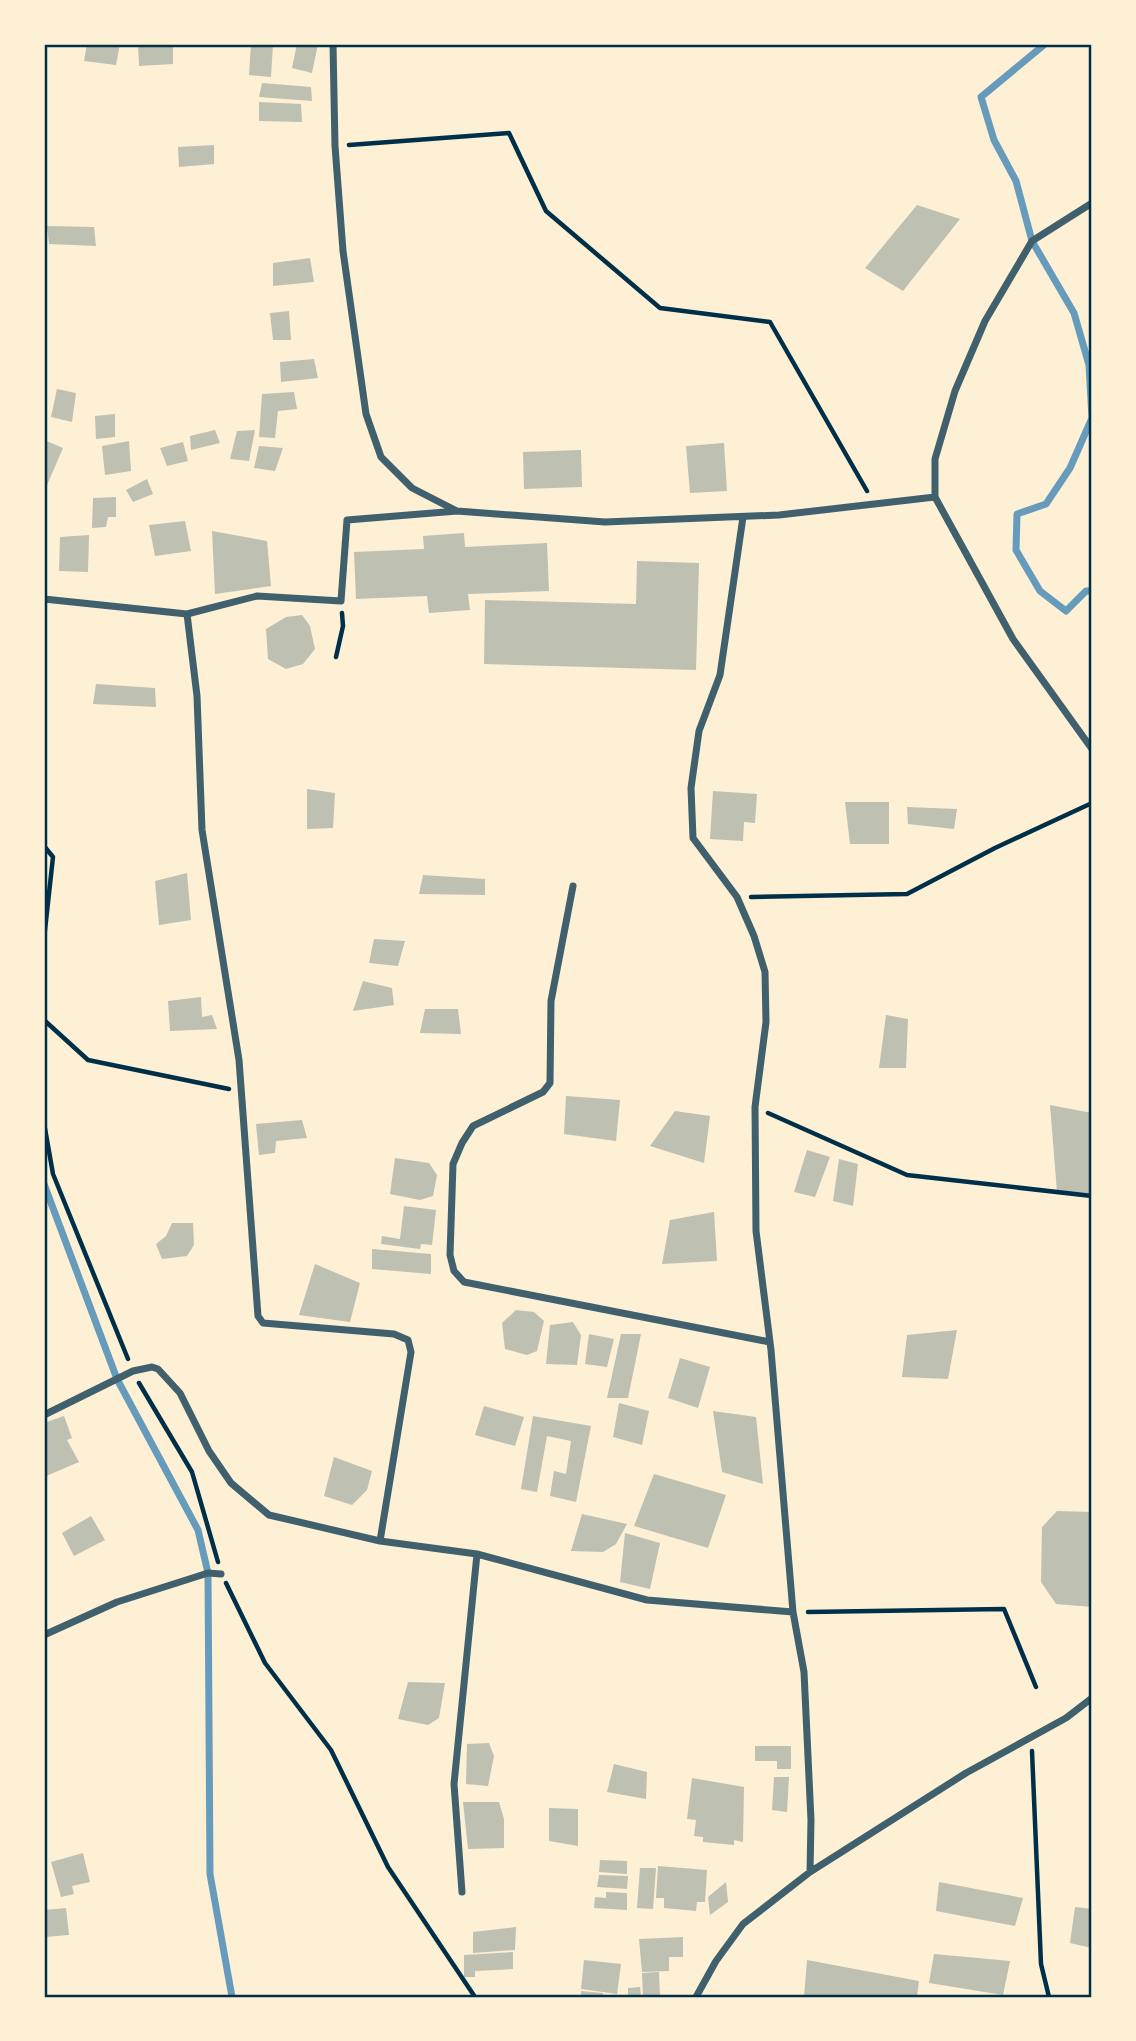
<svg xmlns="http://www.w3.org/2000/svg" width="1136" height="2041" viewBox="0 0 1136 2041" font-family="'Alegreya Sans',sans-serif">
<style>
.lines{fill:none;stroke-linecap:round;stroke-linejoin:round}
.stream{stroke:#669bbc;stroke-width:7}
.building{fill:#bec0b2}
.path{stroke:#003049;stroke-width:4.5}
.minor{stroke:#3f606c;stroke-width:7}
.neatline{fill:none;stroke:#003049;stroke-width:2.5}
</style>
<rect width="100%" height="100%" fill="#fdf0d5"/>
<g class="lines">
<path class="stream" d="M1045,44L981,97L994,140L1016,181L1032,241L1074,313L1089,365L1092,418L1070,468L1046,504L1017,514L1016,550L1040,591L1066,611L1086,591H1092
M44,1184L117,1379L198,1530L208,1573L210,1874L232,1997"/>
</g>
<path class="building" d="M87,44H120L116,65L84,61Z
M138,44H173V64L139,66Z
M251,44H273L271,77L249,75Z
M297,44H318L312,73L292,68Z
M262,83L311,87L312,101L259,97Z
M259,102L301,104L302,122L259,121Z
M214,145V164L179,167L178,147Z
M917,205L960,219L903,291L865,268Z
M47,226L94,227L96,246L49,244Z
M310,258L314,282L273,286V263Z
M289,311L291,340H273L270,313Z
M314,359L318,378L281,382L280,362Z
M57,389L76,393L72,422L51,417Z
M294,392L297,409L278,411L275,438L259,437L262,394Z
M115,414V437L96,439L95,416Z
M215,430L220,443L191,450L190,436Z
M255,430L249,461L230,459L237,431Z
M44,440L63,448L44,492Z
M129,441L131,471L105,475L102,446Z
M183,442L188,461L167,466L160,448Z
M724,443L727,491L690,493L686,446Z
M259,446L283,448L275,471L254,468Z
M581,450L582,487L524,489L523,452Z
M147,479L153,494L133,502L126,490Z
M116,497V517H108L106,527L92,528L93,498Z
M185,521L191,551L155,556L149,525Z
M212,531L267,541L271,586L215,594Z
M464,533L465,547L547,543L549,591L468,594L470,610L429,613L427,596L356,599L354,552L424,549L423,536Z
M89,535L88,572L59,571L60,537Z
M637,561L699,563L696,670L484,664L485,600L636,604Z
M302,615L310,626L315,649L303,664L286,669L268,659L266,629L286,617Z
M96,684L155,688L156,707L93,704Z
M307,789L335,793L333,828L307,829Z
M713,791L757,794L755,823L744,822L743,841L710,839Z
M845,802H889V844H850Z
M907,807L957,809L954,829L908,824Z
M187,873L191,920L159,925L155,881Z
M423,875L485,879V895L419,894Z
M374,939L405,941L398,966L369,963Z
M363,981L392,988L394,1005L353,1011Z
M201,997L202,1017L212,1015L217,1029L170,1031L168,1001Z
M425,1009H458L461,1034L420,1033Z
M886,1015L908,1019L906,1068H879Z
M566,1096L620,1100L616,1141L564,1134Z
M1050,1105L1092,1113V1196L1057,1192Z
M675,1111L710,1116L704,1163L650,1146Z
M302,1120L307,1138L276,1141L275,1153L259,1155L256,1124Z
M807,1150L830,1157L815,1197L794,1192Z
M395,1158L429,1163L437,1175L433,1196L420,1200L390,1194Z
M839,1159L858,1164L853,1206L833,1201Z
M404,1206L436,1210L432,1245L421,1244L420,1249L381,1244L382,1236L400,1239Z
M714,1212L717,1261L662,1264L670,1220Z
M172,1223H193L194,1245L187,1256L162,1259L156,1244L166,1236Z
M372,1249L431,1254V1274L372,1269Z
M315,1264L360,1283L350,1322L299,1315Z
M516,1310L534,1312L544,1321L537,1351L527,1355L505,1349L502,1323Z
M573,1322L581,1335L577,1365L546,1364L550,1325Z
M957,1330L948,1379L902,1377L907,1335Z
M589,1334L614,1339L607,1367L585,1364Z
M621,1334H641L628,1398H607Z
M680,1358L710,1367L698,1408L668,1398Z
M619,1403L649,1411L642,1445L613,1437Z
M484,1406L524,1417L515,1446L475,1435Z
M713,1411L756,1417L763,1484L722,1472Z
M64,1416L72,1438L67,1440L79,1462L44,1477V1423Z
M533,1416L591,1426L576,1502L550,1496L554,1471L566,1474L571,1441L547,1436L537,1492L521,1489Z
M334,1457L372,1471L367,1490L352,1505L324,1496Z
M654,1474L726,1495L708,1548L634,1526Z
M1057,1511L1092,1512V1607L1056,1604L1041,1582L1042,1527Z
M582,1514L627,1524L616,1544L603,1552L571,1551Z
M91,1516L105,1540L74,1556L62,1533Z
M625,1533L660,1543L650,1589L620,1582Z
M408,1682L445,1683L439,1718L428,1725L398,1719Z
M489,1743L494,1756L488,1786L466,1784L467,1744Z
M755,1746H791V1769H777V1761H755Z
M614,1764L647,1772L646,1799L607,1792Z
M774,1777H789L787,1812L772,1810Z
M692,1778L744,1787L743,1842L734,1840V1845L703,1842V1837L694,1836L696,1820L687,1819Z
M463,1802H499L504,1819V1848L468,1849Z
M549,1808L578,1809V1846L549,1841Z
M1090,1840H1092V1881L1090,1880Z
M83,1853L90,1882L72,1886L74,1894L61,1897L51,1862Z
M600,1860L627,1861V1874L599,1872Z
M658,1866L707,1870L705,1902H697L696,1911L664,1908V1898H656Z
M640,1868H656L653,1909L637,1908Z
M599,1875L628,1876L627,1889L597,1887Z
M726,1882L728,1902L710,1915L708,1897Z
M939,1882L1023,1898L1015,1926L936,1911Z
M606,1892L627,1893V1910L594,1908L595,1897L606,1898Z
M1075,1907L1092,1909V1948L1070,1943Z
M66,1908L69,1935L44,1937V1910Z
M516,1927L515,1950L473,1953V1932Z
M683,1937V1957H669V1971L642,1972L639,1939Z
M513,1952V1969L475,1971V1977H464V1955Z
M934,1954L1010,1961L1003,1995L929,1983Z
M584,1960L621,1964L617,1994L581,1989Z
M807,1960L919,1981L917,1997H804Z
M659,1972L660,1997H643L642,1973Z
M640,1987L641,1997H628V1988Z
M581,1991L603,1993V1997H581Z"/>
<g class="lines">
<path class="path" d="M349,145L509,133L546,211L660,308L770,322L867,491
M336,657L343,626L342,613
M44,846L53,857L44,939
M751,897L907,894L995,848L1092,803
M44,1020L88,1060L229,1089
M768,1113L907,1175L1092,1196
M44,1123L53,1174L128,1359
M139,1383L192,1472L218,1562
M226,1583L265,1663L331,1750L388,1867L475,1997
M808,1612L1004,1609L1036,1687
M1032,1751L1041,1964L1049,1997"/>
<path class="minor" d="M333,44L335,146L343,251L366,414L381,457L412,488L457,511L605,522L779,515L935,497
M1092,203L1032,241L985,321L955,391L935,459V497L1013,639L1092,749
M743,517L720,675L699,731L691,788L693,838L737,897L754,936L765,972L766,1022L755,1107L756,1231L771,1350L793,1612L804,1672L811,1820L810,1872
M44,599L187,614L257,596L341,601L347,520L457,511
M187,614L197,696L202,830L239,1060L258,1316L263,1323L394,1334L408,1340L411,1352L380,1541
M573,886L551,1001L550,1083L543,1092L473,1126L462,1143L453,1164L450,1255L454,1271L464,1282L770,1342
M44,1415L133,1371L152,1367L158,1369L180,1393L209,1451L231,1483L269,1515L380,1541L477,1554L647,1600L793,1612
M44,1635L117,1602L208,1573L221,1574
M462,1892L454,1784L477,1554
M696,1997L716,1961L743,1924L810,1872L966,1773L1066,1718L1092,1698"/>
</g>
<rect width="1136" height="2041" fill="none" stroke="#fdf0d5" stroke-width="91"/>
<rect x="46" y="46" width="1044" height="1950" class="neatline"/>
</svg>
